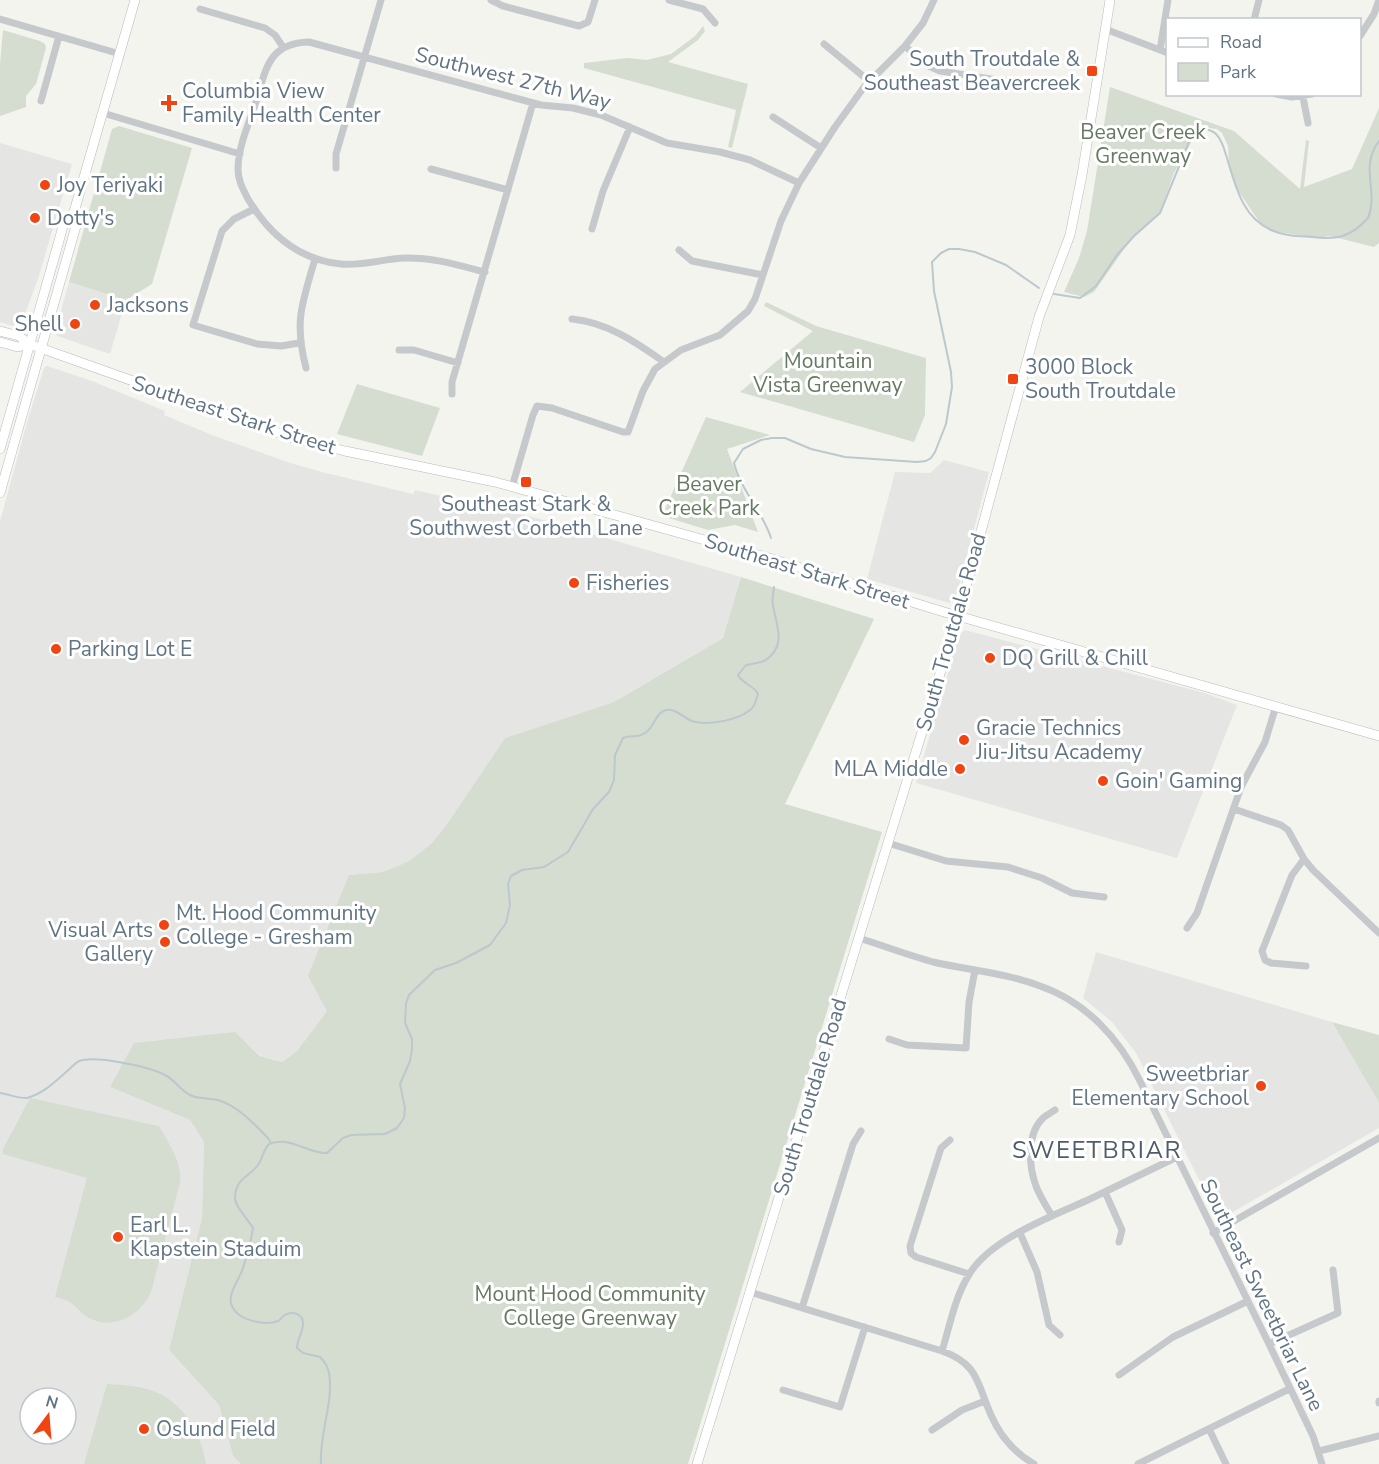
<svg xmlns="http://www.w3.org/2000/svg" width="1379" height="1464" viewBox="0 0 1379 1464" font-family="'Nunito Sans',sans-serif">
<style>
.built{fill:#e5e6e3;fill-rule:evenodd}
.green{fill:#d5dcd0}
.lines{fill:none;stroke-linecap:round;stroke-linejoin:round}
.stream{stroke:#bbc8cd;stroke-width:2}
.major-casing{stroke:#b6babe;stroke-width:10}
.minor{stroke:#c6c9cc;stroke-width:7}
.major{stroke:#fff;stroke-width:9}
.poi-dot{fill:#f14413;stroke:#fff;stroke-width:2}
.labels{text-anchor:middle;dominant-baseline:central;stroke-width:6;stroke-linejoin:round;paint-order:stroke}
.poi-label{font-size:21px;fill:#617483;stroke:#fff;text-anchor:start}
.street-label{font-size:21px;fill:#617483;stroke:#fff}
.park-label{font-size:21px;fill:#657a60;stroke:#fff}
.quarter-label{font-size:24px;letter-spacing:1.5px;fill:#4f5d68;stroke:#fff}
</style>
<rect width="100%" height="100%" fill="#f4f4ef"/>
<path class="built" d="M0,143L72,164L38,279L22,322L16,327L0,322Z
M69,282L126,300L110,354L57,336L55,332Z
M47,366L92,381L165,411L164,415L212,435L290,463L326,473L413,494L415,490L540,519L741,577L723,638L614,702L505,738L445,827L431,844L409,861L395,867L382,872L349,875L327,1011L297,1051L282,1062L261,1056L234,1032L110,1087L190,1120L204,1142L202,1218L169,1350L219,1405L233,1456L241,1464H0V521L28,419L44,368ZM30,1398H66V1434H30Z
M944,460L989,472L956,597L949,603L867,579L895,472L930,473Z
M965,630L1205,693L1237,705L1177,858L916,783L959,635Z
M1096,952L1332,1022L1379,1103V1128L1219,1220L1136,1053L1112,1022L1083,998Z"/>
<path class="green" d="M703,26L705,31L698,40L668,62L748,84L732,148L728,147L736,110L584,68V63L627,58L647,60L671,54L695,36Z
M3,30L40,41L45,44L46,48L36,84L26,96V107L0,116V64Z
M1110,87L1234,131L1300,189L1306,140L1309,141L1304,187L1352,169L1379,108V243L1374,247L1330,236L1318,238L1273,231L1260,223L1237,189L1229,167L1228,146L1222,133L1217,129L1203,127L1198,130L1174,173L1159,215L1129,242L1094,292L1084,297L1064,292L1079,258L1087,231Z
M119,126L192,148L152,284L126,300L69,282L112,129Z
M766,302L816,326L926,358L925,415L914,442L740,392L813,331L764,306Z
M357,384L440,408L422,456L337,434Z
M706,417L770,435L727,449L758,532L735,525L708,530L662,516Z
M741,577L874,619L785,804L882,832L688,1464H241L233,1456L219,1405L169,1350L202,1218L204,1142L190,1120L110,1087L134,1043L235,1032L260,1056L282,1062L297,1051L327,1011L308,976L349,875L382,872L395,867L409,861L431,844L445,827L505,738L614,702L723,638Z
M1332,1022L1379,1035V1103Z
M30,1098L159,1126C169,1144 182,1161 180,1183L151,1292C141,1315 114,1331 89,1318C81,1314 76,1305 68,1301C64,1299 59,1298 55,1297L87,1178L3,1154V1149Z
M107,1384C124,1385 142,1386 158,1393C185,1405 202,1436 206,1464H84Z"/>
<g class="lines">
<path class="stream" d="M1054,294L1080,298L1096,286L1117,255L1135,235L1160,213L1189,142L1200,128C1206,129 1211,129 1216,134C1222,140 1224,148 1226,155C1235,183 1241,217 1271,230C1284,236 1298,236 1312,237C1337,240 1351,237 1368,218C1379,191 1359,167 1379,141
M771,538C763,512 741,491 734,463L743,449L761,440L772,438H785L811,449L845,457L917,462L926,461L931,458L935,452L946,424L952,387L951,372L934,291L932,262L941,253L949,249H959L975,252L1006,265L1039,288
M0,1093C8,1094 20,1099 27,1098C42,1094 54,1083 65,1073C69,1070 75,1063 79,1061C96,1055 150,1067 165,1075C175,1080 180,1090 190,1095C200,1100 210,1097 221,1101C240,1108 254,1124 268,1138L271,1143
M321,1464C319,1434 334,1402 329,1373C328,1367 324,1361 320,1357L303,1353L297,1348C297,1339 304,1331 303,1322C302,1313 291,1311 285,1315C282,1316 281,1320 278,1321C267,1326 247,1321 238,1314C221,1299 238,1284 243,1268C247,1255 251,1242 253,1228C248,1219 234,1206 235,1197C236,1177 250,1177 258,1165C262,1159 264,1149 269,1144C271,1143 275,1142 278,1142C295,1140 311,1154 327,1153L343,1138L351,1135L385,1134L397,1128L404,1118L405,1108L400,1084L410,1061L412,1049V1039L405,1023L406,1003L409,995L435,970L456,963L490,945L506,923L510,905L508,884L511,876L522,870L544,867L568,852L593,809L609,792L614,780L615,755L623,738C631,735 638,738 645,733C654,728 655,713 666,710C678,708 685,721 696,722C711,725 738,720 750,710C755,707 756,700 758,694C754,685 742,684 738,675L746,665C752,664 759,663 764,661C788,647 776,624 773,606C772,600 773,593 774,587"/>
<g class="major-casing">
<path id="major" d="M0,331L19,336L29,344L293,438L345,451L495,482L633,520L769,558L944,612L1379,736
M0,342L18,347L29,344
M0,449L64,223L74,212
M0,493L76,226L74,212L135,0
M697,1464L962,602L1039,317L1070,235L1082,175L1110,0"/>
</g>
<path class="minor" d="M491,0L503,6L579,26L588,22L595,0
M669,0L703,9L715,23
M200,9L265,28L275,35L283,47
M0,19L120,54
M1254,20L1259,0
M1105,29L1168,53
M1360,36L1374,14L1379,0
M824,44L869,81
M905,46L926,65L940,71L1023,84
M1160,50L1168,0
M1276,94L1292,97L1312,94
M1303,97L1308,123
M41,101L59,36
M103,113L240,154
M773,117L821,148
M336,168V154L381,0
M431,169L508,190
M254,209L234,219L222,231L193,325L257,344L281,346L299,343
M592,229L603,191L630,127
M679,250L692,261L763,275
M485,272C458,265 432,257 404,258C383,259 363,266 341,264C299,260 269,234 248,199C243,189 238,181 238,169C238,146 250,121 257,99C266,67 270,43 309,42L541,105L573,108L601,115L667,143L720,152L750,160L799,183
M572,319C606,322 636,342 664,362
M399,350H414L458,363
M306,368C294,321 302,304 315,259
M452,394V382L533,103
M512,487L533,415L537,406L552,408L623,432H628L643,391L655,369L681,350L720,335L748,311L755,299L781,221L799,183L835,127L864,87L905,46L923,23L934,0
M1234,809L1281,825L1288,830L1304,859L1313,870L1379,933
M888,843L946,861L1008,867L1042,878L1072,893L1104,897
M1304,859L1292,875L1262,951L1265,960L1271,963L1306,966
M1187,928L1197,913L1241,787L1265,742L1276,706
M859,938C884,946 908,955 933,962C968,970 1006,973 1040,986C1086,1002 1119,1038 1140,1081L1269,1344L1313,1436L1322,1464
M889,1039L907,1045L966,1048L969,1002L975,970
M950,1140L941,1148L910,1246L911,1253L916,1257L969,1274
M1105,1192L1122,1230L1119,1242
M1052,1216C1047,1207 1040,1197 1036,1186C1029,1167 1026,1134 1043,1118C1046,1115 1051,1113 1055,1110
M1020,1233L1037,1272L1049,1325L1060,1335
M1213,1233L1379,1138
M750,1292L942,1351C979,1364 977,1384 991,1415C1000,1436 1015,1453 1034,1464
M802,1308L853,1144L861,1131
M1269,1344L1338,1313L1333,1270
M942,1351C950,1325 955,1296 970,1273C992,1238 1053,1216 1090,1199C1119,1185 1148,1171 1177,1157
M1119,1375L1173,1337L1248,1301
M783,1390L840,1407L865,1327
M1379,1401V1403
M1209,1429L1226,1464
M932,1430L962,1410L985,1401
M1319,1451L1379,1436
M1138,1464L1289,1389"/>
<use href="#major" class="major"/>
</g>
<g class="poi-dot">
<rect x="1086" y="65" width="12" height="12" rx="3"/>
<path d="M166 94h6v6h6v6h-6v6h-6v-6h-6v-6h6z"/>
<circle cx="45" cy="185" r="6"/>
<circle cx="35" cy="218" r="6"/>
<circle cx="95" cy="305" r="6"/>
<circle cx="75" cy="324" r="6"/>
<rect x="1007" y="373" width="12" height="12" rx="3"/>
<rect x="520" y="476" width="12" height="12" rx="3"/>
<circle cx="574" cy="583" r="6"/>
<circle cx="56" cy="649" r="6"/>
<circle cx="990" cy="658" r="6"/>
<circle cx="964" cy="740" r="6"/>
<circle cx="960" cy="769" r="6"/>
<circle cx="1103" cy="781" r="6"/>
<circle cx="164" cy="925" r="6"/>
<circle cx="165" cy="942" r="6"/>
<circle cx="1261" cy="1086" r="6"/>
<circle cx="118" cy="1237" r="6"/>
<circle cx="144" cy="1429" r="6"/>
</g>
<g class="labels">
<g class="poi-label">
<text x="1080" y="59" text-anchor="end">South Troutdale &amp;<tspan x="1080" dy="24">Southeast Beavercreek</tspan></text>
<text x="182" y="91">Columbia View<tspan x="182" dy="24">Family Health Center</tspan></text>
<text x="57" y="185">Joy Teriyaki</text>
<text x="47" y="218">Dotty's</text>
<text x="107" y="305">Jacksons</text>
<text x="63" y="324" text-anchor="end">Shell</text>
<text x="1025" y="367">3000 Block<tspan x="1025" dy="24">South Troutdale</tspan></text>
<text x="526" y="504" text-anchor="middle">Southeast Stark &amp;<tspan x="526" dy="24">Southwest Corbeth Lane</tspan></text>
<text x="586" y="583">Fisheries</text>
<text x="68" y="649">Parking Lot E</text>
<text x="1002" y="658">DQ Grill &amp; Chill</text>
<text x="976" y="728">Gracie Technics<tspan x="976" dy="24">Jiu-Jitsu Academy</tspan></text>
<text x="948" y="769" text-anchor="end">MLA Middle</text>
<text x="1115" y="781">Goin' Gaming</text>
<text x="176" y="913">Mt. Hood Community<tspan x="176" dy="24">College - Gresham</tspan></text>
<text x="153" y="930" text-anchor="end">Visual Arts<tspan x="153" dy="24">Gallery</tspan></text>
<text x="1249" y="1074" text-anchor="end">Sweetbriar<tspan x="1249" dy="24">Elementary School</tspan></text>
<text x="130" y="1225">Earl L.<tspan x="130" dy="24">Klapstein Staduim</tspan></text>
<text x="156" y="1429">Oslund Field</text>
</g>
<g class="street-label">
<text transform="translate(513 78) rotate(14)">Southwest 27th Way</text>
<text transform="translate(234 415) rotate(18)">Southeast Stark Street</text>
<text transform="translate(807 571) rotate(17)">Southeast Stark Street</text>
<text transform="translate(951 632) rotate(-74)">South Troutdale Road</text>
<text transform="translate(810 1097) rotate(-73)">South Troutdale Road</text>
<text transform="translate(1262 1295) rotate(64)">Southeast Sweetbriar Lane</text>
</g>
<g class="park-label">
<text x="1143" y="132">Beaver Creek<tspan x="1143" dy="24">Greenway</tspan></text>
<text x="828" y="361">Mountain<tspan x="828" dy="24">Vista Greenway</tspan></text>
<text x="709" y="484">Beaver<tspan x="709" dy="24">Creek Park</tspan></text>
<text x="590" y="1294">Mount Hood Community<tspan x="590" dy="24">College Greenway</tspan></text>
</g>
<g class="quarter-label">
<text x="1097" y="1150">SWEETBRIAR</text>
</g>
</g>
<rect x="1166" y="18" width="195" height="78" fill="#ffffff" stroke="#c0c7cd" stroke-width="1.5"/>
<rect x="1178" y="38" width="30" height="9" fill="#ffffff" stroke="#c0c7cd" stroke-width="1.5"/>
<text x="1220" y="48" font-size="18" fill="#617483">Road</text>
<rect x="1178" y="63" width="30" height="18" fill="#d5dcd0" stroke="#c0c7cd" stroke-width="1.5"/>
<text x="1220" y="78" font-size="18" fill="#617483">Park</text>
<g transform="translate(48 1416) rotate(16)"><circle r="28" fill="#ffffff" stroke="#c0c7cd" stroke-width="1.5"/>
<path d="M0-4.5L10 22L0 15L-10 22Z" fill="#f14413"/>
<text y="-9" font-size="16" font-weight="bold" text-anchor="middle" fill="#617483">N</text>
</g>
</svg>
